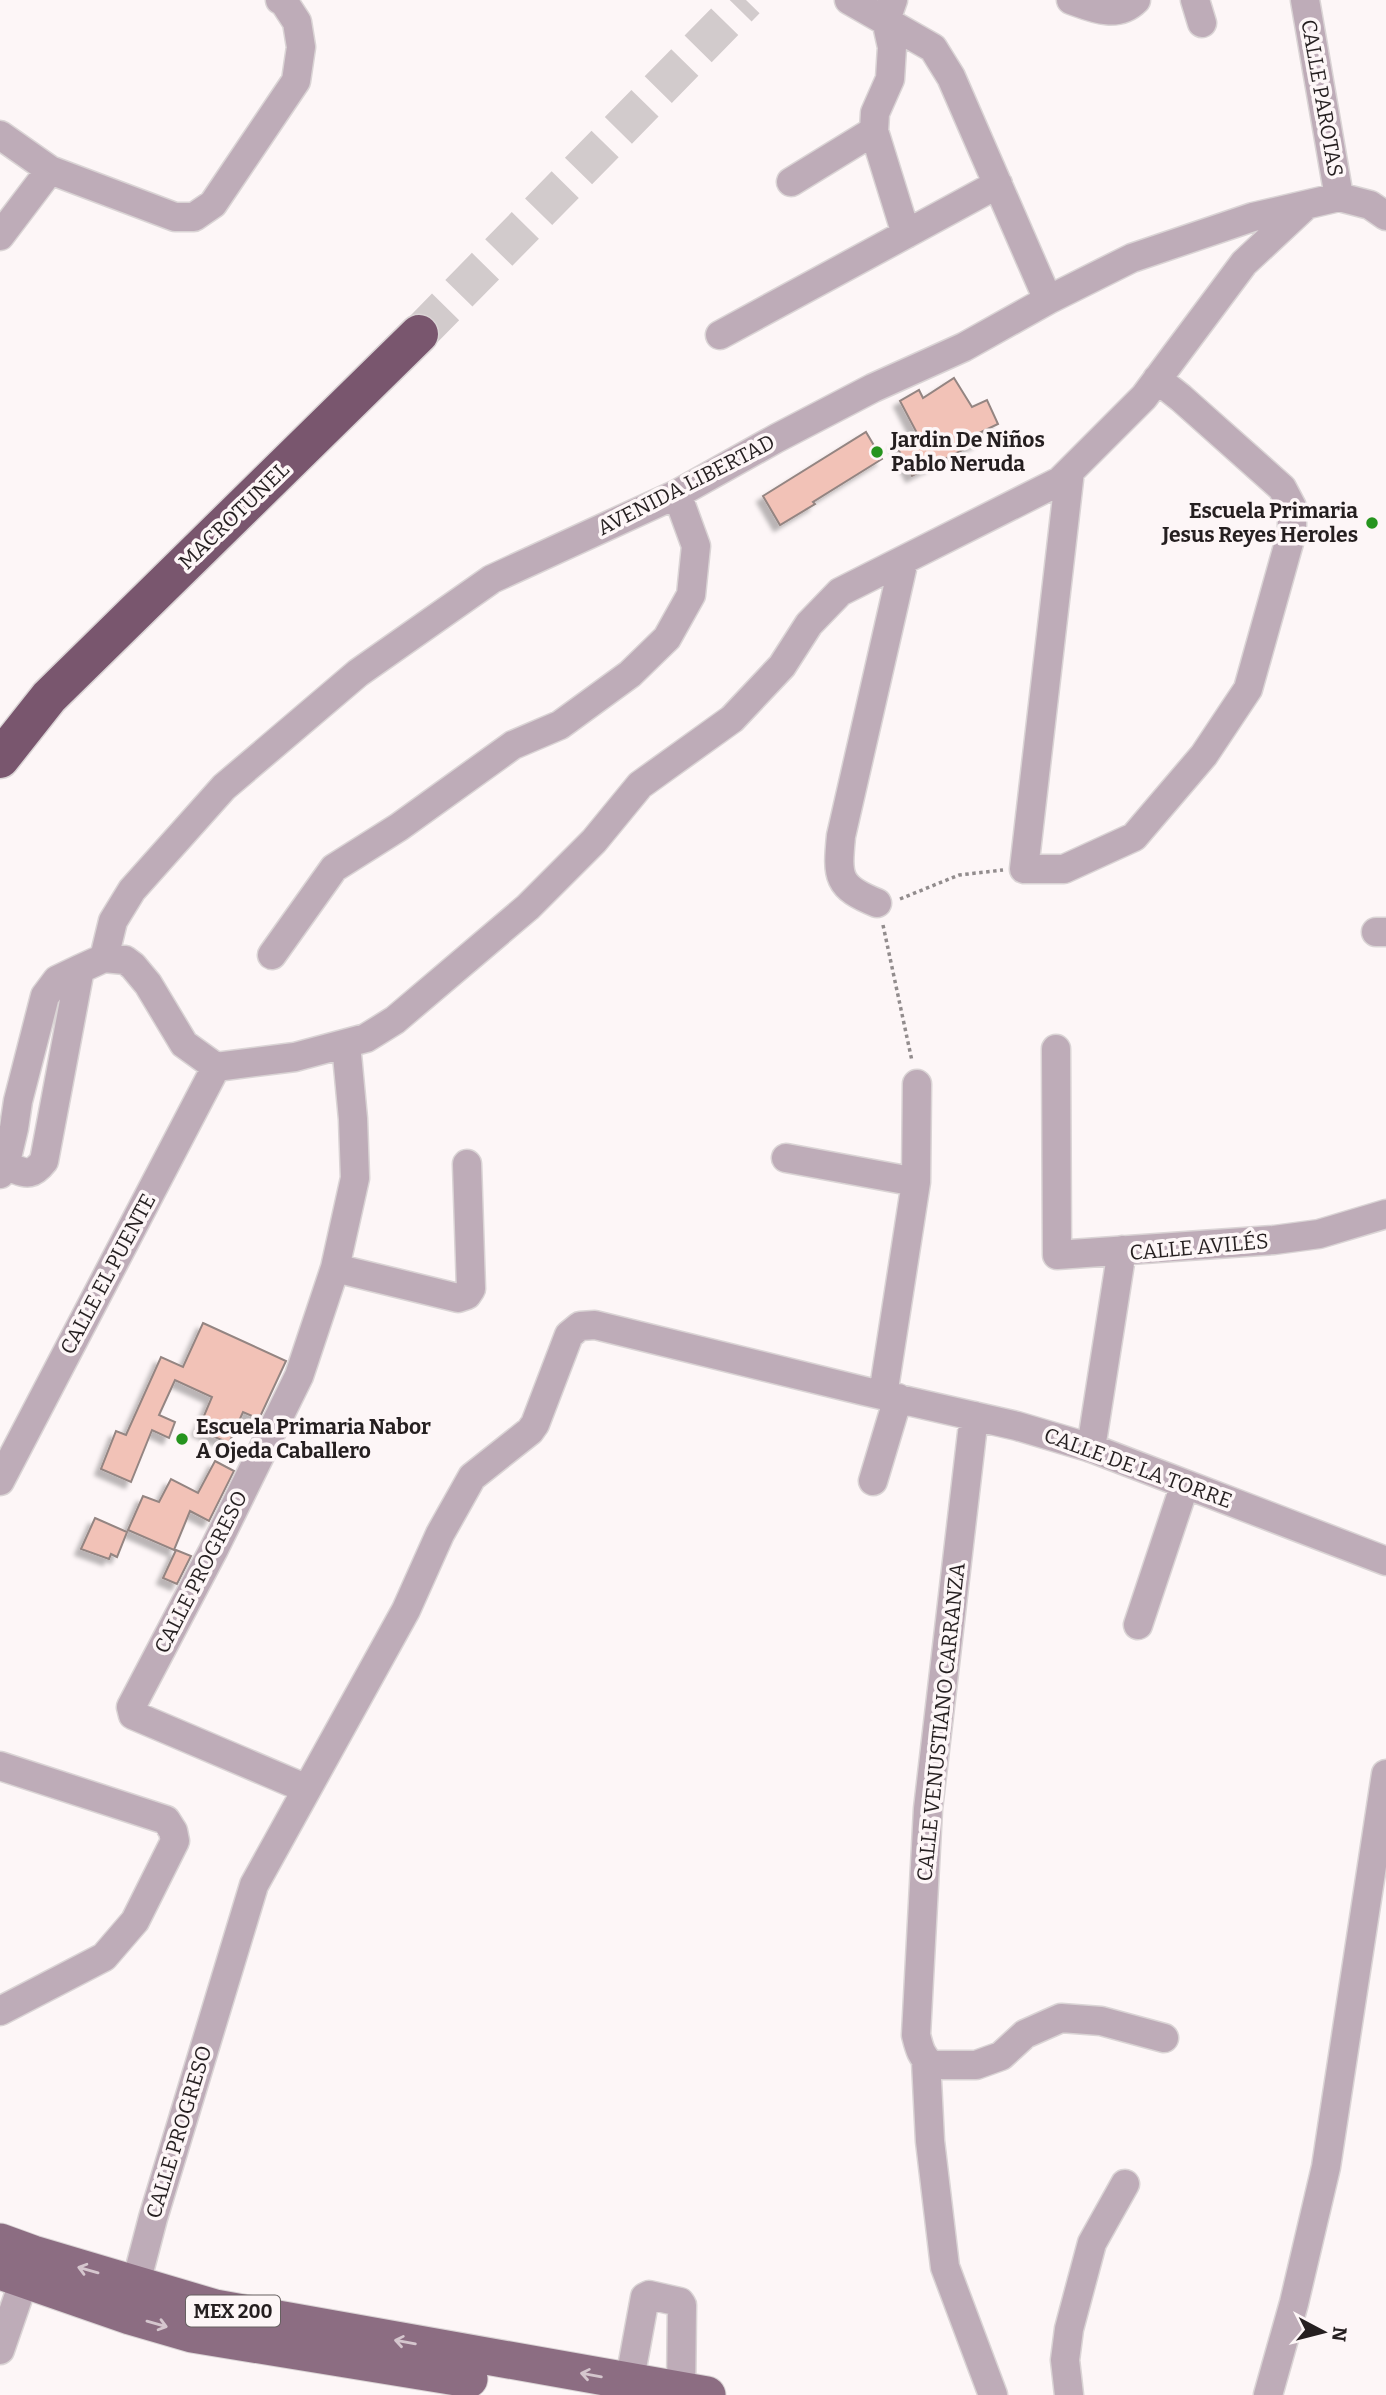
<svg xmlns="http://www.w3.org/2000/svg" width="1386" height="2395" viewBox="0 0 1386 2395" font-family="Bitter,serif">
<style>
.building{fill:#f2c2b7;stroke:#948582;stroke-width:2;filter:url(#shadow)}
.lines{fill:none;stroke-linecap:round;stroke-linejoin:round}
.highway-tunnel{stroke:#d2cbcc;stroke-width:38;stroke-dasharray:38 19;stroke-linecap:butt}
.minor-casing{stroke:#dad4d5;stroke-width:31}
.major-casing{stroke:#dad4d5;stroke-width:39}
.highway-casing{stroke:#dad4d5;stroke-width:41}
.path{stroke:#928c8d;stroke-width:3.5;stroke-dasharray:3.5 3.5;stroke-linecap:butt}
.minor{stroke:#beacb8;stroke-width:28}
.major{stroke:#8c6d82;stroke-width:37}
.highway{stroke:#79566e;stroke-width:38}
.oneway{stroke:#d5c6ce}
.poi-dot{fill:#26941e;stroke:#fdf6f7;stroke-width:2.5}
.labels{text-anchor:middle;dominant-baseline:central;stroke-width:7;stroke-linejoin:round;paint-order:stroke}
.shield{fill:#fdf6f7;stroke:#666060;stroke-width:2}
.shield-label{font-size:19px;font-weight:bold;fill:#251f20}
.street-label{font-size:21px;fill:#251f20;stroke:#fdf6f7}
.poi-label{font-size:21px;font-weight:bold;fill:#251f20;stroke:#fdf6f7;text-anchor:start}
</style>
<defs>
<filter id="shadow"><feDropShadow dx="-6" dy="6" stdDeviation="2" flood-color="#0004"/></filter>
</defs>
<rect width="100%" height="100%" fill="#fdf6f7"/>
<path class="building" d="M954,378L972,407L987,400L998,424L977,434L980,441L912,476L895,443L917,433L900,401L919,390L923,398Z
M866,432L882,459L813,502L815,504L780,525L763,496Z
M203,1323L286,1361L259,1419L243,1412L229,1443L198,1430L212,1397L175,1380L159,1415L175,1422L169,1438L152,1430L131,1482L101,1469L116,1431L126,1435L161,1357L183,1367Z
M215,1461L234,1471L209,1521L190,1511L174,1550L128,1530L143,1496L159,1502L171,1479L198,1493Z
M95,1518L127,1532L117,1557L111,1554L109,1559L81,1549Z
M176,1550L191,1556L177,1584L163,1578Z"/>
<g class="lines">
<path class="highway-tunnel" d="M419,334L746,0"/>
<g class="minor-casing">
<path id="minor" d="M849,0L933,48L951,77L1048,300
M893,0L886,20L892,47L890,79L875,113L874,131L906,234
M1071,0C1093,8 1117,19 1136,0
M1195,0L1202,23
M1305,0L1339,197
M0,135L50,170L175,217H194L213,204L296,81L301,47L297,22L284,2L280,0
M791,182L874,131
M0,236L50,170
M720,335L998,184
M1070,471L1024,869H1064L1134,837L1204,755L1248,689L1292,532V507L1282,488L1181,398L1157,379
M877,903C837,887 837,877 841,836L904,560
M1376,932H1386
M272,955L334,868L399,827L513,745L560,725L630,674L667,638L691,595L696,546L677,494
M104,958L113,921L132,890L224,787L358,673L492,579L677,494L777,438L873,388L964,347L1048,300L1132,258L1253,217L1339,197L1370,205L1386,216
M1056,1049L1057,1255L1274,1240L1319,1234L1386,1214
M216,1067L295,1057L366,1038L395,1020L528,907L594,841L640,785L732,719L782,666L809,624L840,592L1060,481L1144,397L1244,263L1303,208
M786,1158L916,1182
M5,1166C25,1172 30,1179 44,1161L80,969
M0,1174L5,1166L14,1128L18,1101L45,996L57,980L80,969L104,958L125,960L133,966L148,984L184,1044L216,1067
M335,1268L458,1298L467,1295L471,1289L467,1164
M883,1395L916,1182L917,1084
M974,1416L928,1809L916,2035C919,2047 921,2057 932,2065H976L1001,2056L1025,2034L1061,2018L1101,2021L1164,2038
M1091,1448L1122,1250
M0,1481L216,1067
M873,1481L898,1398
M1138,1625L1185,1484
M0,1766L166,1820L173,1831L175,1841L135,1921L104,1957L0,2011
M307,1789L133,1715L131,1707L214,1549L299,1376L335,1268L355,1178L353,1119L346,1044
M926,2061L930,2141L945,2267L993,2395
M136,2283L153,2218L254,1885L406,1610L440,1534L472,1477L530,1431L535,1424L569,1335L580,1326L595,1325L864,1391L1017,1426L1091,1448L1386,1561
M0,2350L31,2260
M627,2395L645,2297L649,2295L680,2302L682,2305L681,2395
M1069,2395L1065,2360L1069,2329L1092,2243L1125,2184
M1268,2395L1294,2303L1326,2167L1386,1774"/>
</g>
<g class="major-casing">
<path id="major" d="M0,2242L33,2254L215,2308L707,2395
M0,2271L130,2316L192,2334L469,2379"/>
</g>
<g class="highway-casing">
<path id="highway" d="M0,759L49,697L419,334"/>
</g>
<path class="path" d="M900,899L959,875L1003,870
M883,925L912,1061"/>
<use href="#minor" class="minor"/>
<use href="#major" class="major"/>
<use href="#highway" class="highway"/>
</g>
<defs><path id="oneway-shaft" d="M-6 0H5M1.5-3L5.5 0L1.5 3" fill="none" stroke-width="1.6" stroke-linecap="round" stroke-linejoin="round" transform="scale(1.75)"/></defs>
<g class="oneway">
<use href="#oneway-shaft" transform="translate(88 2270) rotate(-164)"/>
<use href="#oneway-shaft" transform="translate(157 2324) rotate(16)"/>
<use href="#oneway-shaft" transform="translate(405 2342) rotate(-170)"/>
<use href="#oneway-shaft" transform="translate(591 2375) rotate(-170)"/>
</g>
<g class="poi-dot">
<circle cx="877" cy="452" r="7"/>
<circle cx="1372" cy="523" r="7"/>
<circle cx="182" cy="1439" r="7"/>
</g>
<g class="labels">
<rect class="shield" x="186" y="2295.5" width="94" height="31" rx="5"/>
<g class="shield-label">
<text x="233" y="2311">MEX 200</text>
</g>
<g class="street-label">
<text transform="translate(1322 98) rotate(80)">CALLE PAROTAS</text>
<text transform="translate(686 485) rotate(-27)">AVENIDA LIBERTAD</text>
<text transform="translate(234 516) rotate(-44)">MACROTUNEL</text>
<text transform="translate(1199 1247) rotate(-5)">CALLE AVILÉS</text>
<text transform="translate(108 1274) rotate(-62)">CALLE EL PUENTE</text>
<text transform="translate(1138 1468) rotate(20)">CALLE DE LA TORRE</text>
<text transform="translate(201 1572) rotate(-63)">CALLE PROGRESO</text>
<text transform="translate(941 1722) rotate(-84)">CALLE VENUSTIANO CARRANZA</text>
<text transform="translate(179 2132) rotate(-73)">CALLE PROGRESO</text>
</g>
<g class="poi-label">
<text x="891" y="440">Jardin De Niños<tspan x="891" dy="24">Pablo Neruda</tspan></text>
<text x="1358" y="511" text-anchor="end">Escuela Primaria<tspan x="1358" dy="24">Jesus Reyes Heroles</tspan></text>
<text x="196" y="1427">Escuela Primaria Nabor<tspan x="196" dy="24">A Ojeda Caballero</tspan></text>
</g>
</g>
<g transform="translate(1323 2332) rotate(97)" stroke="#fdf6f7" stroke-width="5" paint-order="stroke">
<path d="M0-5L12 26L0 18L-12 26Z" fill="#251f20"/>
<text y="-10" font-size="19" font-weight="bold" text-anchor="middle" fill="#251f20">N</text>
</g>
</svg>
